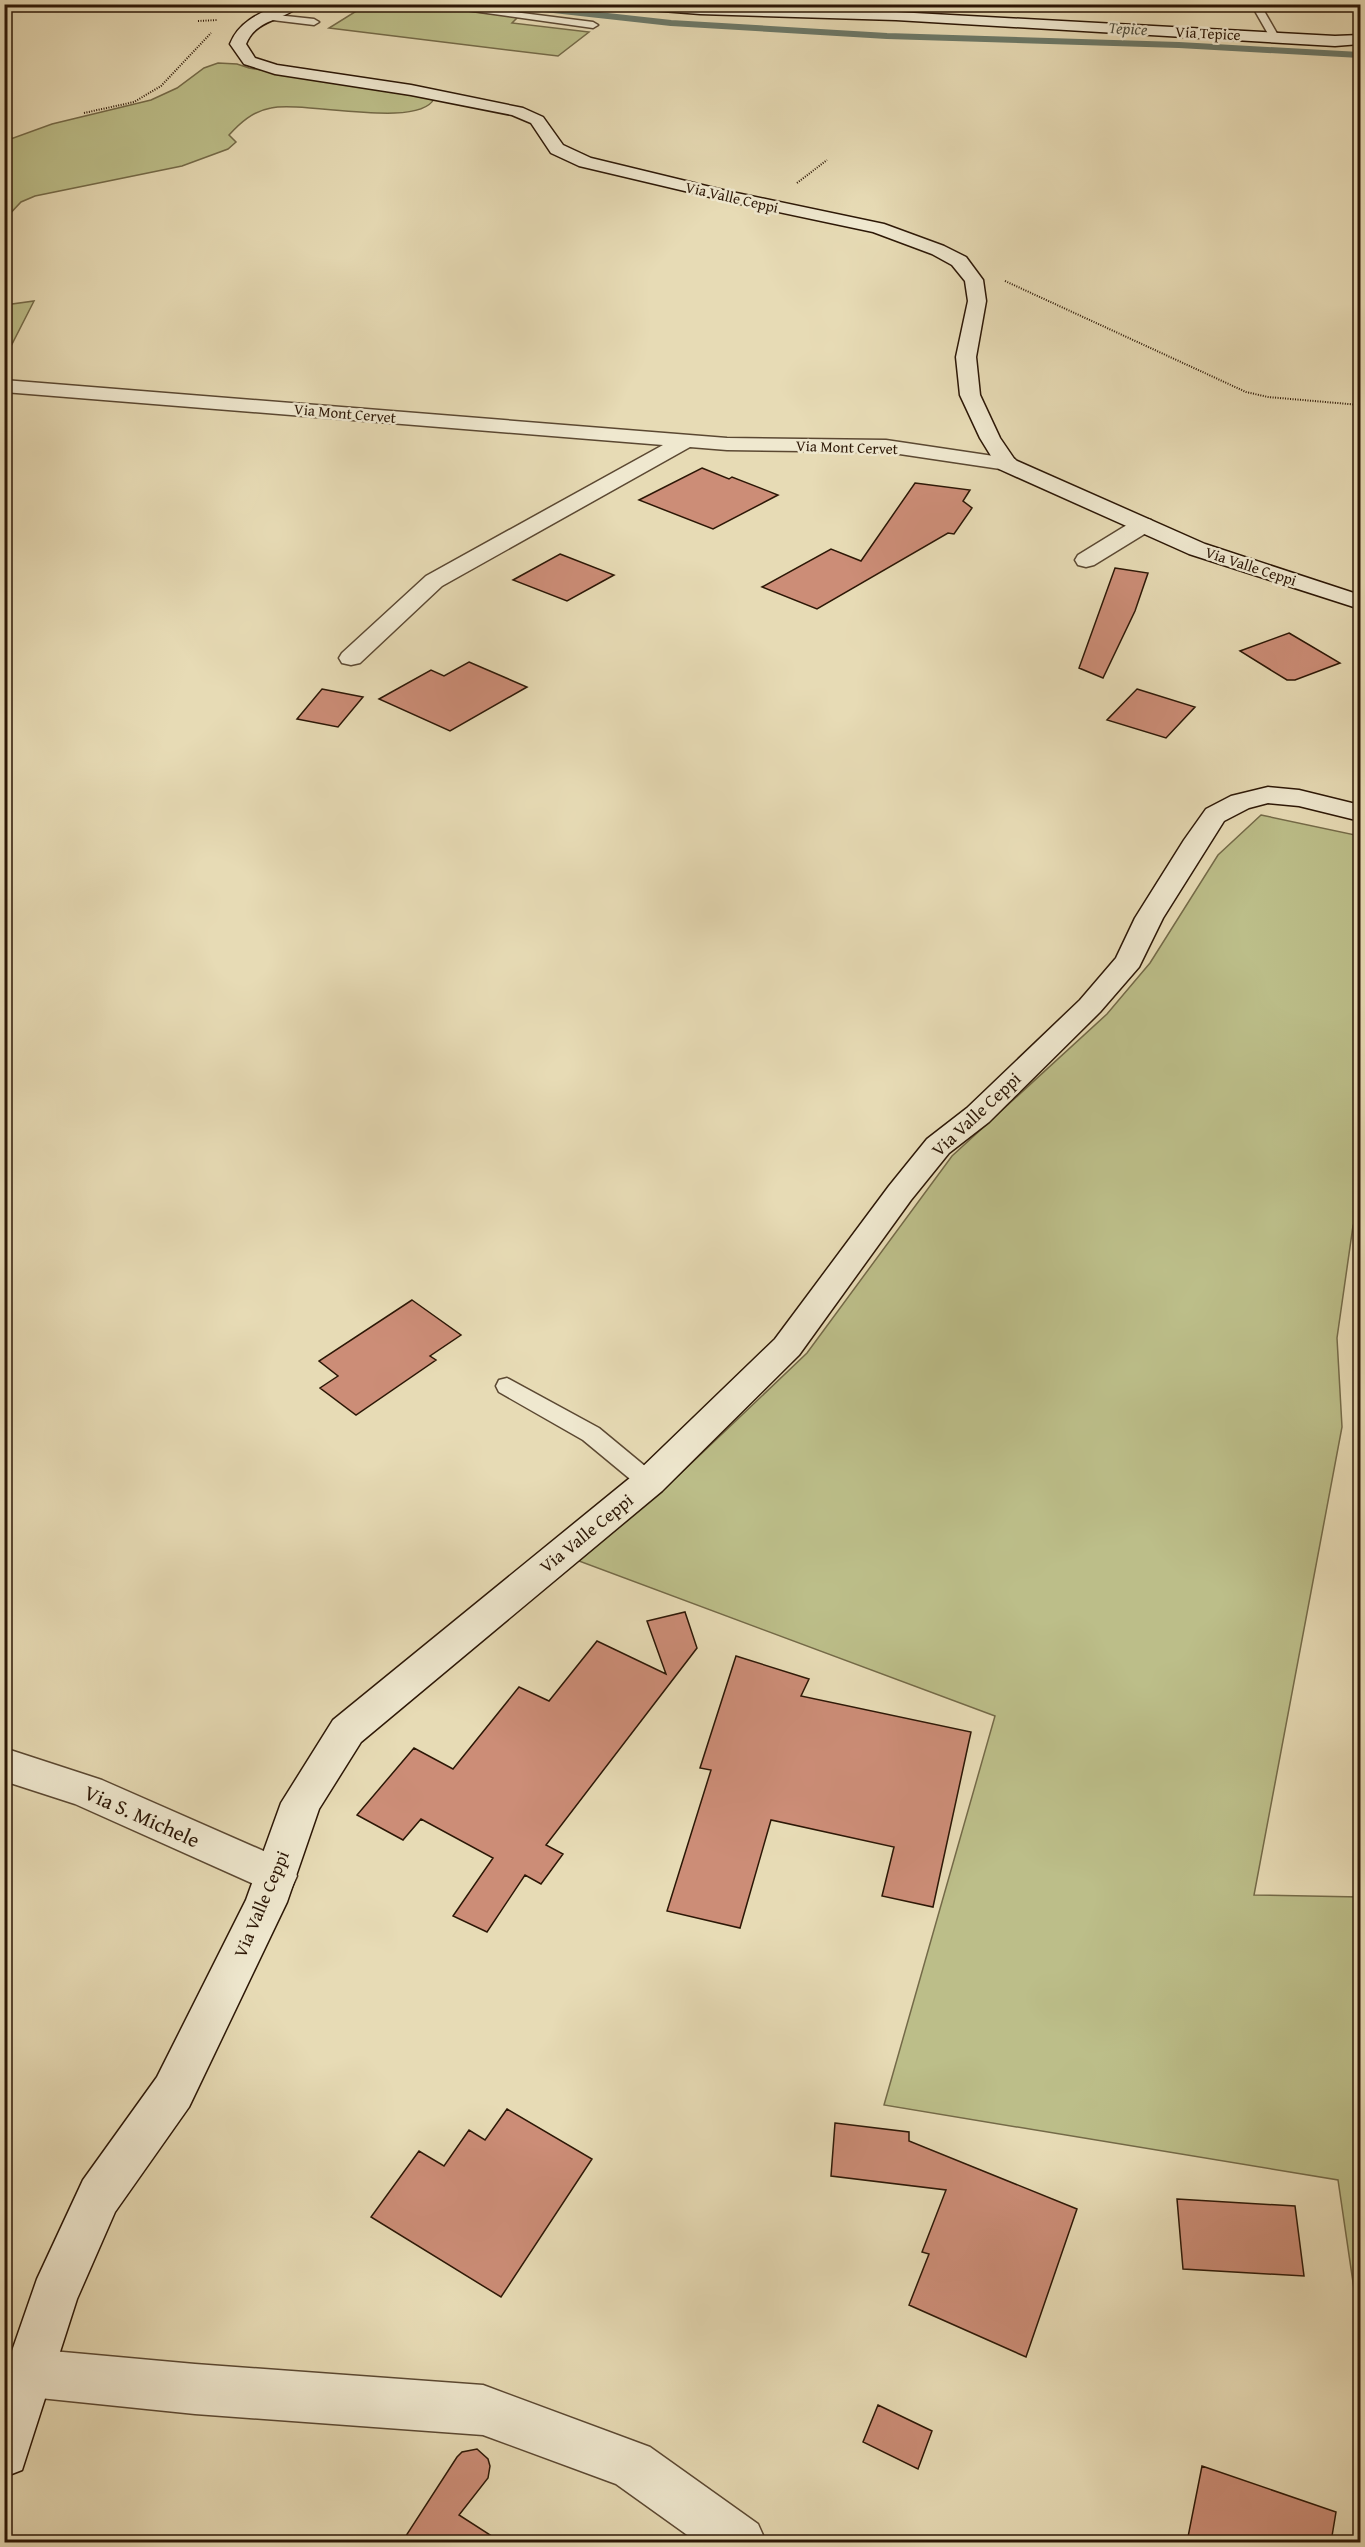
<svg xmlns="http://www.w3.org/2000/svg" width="1365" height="2547" viewBox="0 0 1365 2547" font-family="'Gentium Book Plus',serif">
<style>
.green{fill:#bcbe89;stroke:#746a48;stroke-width:1.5}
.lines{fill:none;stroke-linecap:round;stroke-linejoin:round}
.stream{stroke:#6c7969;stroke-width:6}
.building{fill:#cc8d77;stroke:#2c1706;stroke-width:1.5}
.lane-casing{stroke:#5b4832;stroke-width:3}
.street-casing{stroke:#5b4832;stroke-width:3}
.secondary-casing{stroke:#2c1706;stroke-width:3}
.path{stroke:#2c1706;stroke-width:2;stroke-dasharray:1 1.5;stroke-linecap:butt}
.lane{fill:#efe8cf;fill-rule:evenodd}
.street{fill:#efe8cf;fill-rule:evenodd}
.secondary{fill:#efe8cf;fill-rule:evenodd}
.labels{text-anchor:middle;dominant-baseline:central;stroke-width:5;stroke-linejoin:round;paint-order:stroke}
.far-street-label{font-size:15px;fill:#2c1706;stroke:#efe8cf}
.far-water-label{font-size:16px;font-style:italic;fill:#515040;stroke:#efe8cf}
.street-label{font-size:18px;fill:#2c1706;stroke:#efe8cf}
.near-street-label{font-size:21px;fill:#2c1706;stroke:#efe8cf}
</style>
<rect width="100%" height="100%" fill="#e7dbb5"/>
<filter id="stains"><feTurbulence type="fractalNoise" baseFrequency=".00333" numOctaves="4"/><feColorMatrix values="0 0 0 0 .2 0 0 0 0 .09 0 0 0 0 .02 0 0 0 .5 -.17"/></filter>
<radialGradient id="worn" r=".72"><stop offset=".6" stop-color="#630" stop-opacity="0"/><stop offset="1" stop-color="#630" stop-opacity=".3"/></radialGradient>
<path class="green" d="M409,4L518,17L512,23L589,32L558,56L329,28L366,5Z
M218,63L237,64L249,68L434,99C418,129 305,101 271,108C253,111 240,123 229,135L236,142L228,149L182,166L35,196L21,202L5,219V141L52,124L151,100L177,88L204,68Z
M34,301L5,358V359V305Z
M1261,815L1360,836V1208L1353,1226L1337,1338L1342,1427L1254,1895L1360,1897V2330L1338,2180L884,2105L995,1716L579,1561L680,1474L807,1353L952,1156L1107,1014L1150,963L1218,855Z"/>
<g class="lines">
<path class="stream" d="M499,4L671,23L887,36L1179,45L1360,55"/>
</g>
<path class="building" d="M702,468L729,479L732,477L778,495L713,529L639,500Z
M915,483L970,490L963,501L972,508L954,534L948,533L817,609L762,587L831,549L861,561Z
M560,554L614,575L567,601L513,580Z
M1115,568L1148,573L1135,611L1103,678L1079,668Z
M1289,633L1340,663L1295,680H1287L1240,651Z
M469,662L527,687L450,731L379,699L431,670L444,676Z
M322,689L363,697L338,727L297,719Z
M1137,689L1195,707L1166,738L1107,720Z
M412,1300L461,1335L430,1356L436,1360L356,1415L320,1388L338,1376L319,1361Z
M685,1612L697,1648L546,1845L563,1854L541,1884L525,1875L487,1932L453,1916L493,1858L421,1819L403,1840L357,1815L414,1748L453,1769L519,1687L549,1701L597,1641L666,1674L647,1621Z
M736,1656L809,1679L801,1696L971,1732L933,1907L882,1896L894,1847L771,1820L740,1928L667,1911L711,1770L700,1768Z
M507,2109L592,2159L501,2297L371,2217L419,2151L444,2166L469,2130L485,2140Z
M835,2123L909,2132V2141L1077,2209L1026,2357L909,2305L929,2254L922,2252L946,2190L831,2176Z
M1177,2199L1295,2206L1304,2276L1183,2269Z
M878,2405L932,2431L918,2469L863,2442Z
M477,2449L488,2459L490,2466L488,2478L459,2515L501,2542H402L457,2457L462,2452Z
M1202,2466L1336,2512L1331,2542H1187Z"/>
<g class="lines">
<g class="lane-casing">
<path id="lane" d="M422,4H452L593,22L598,25L593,28Z
M1251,4H1260L1279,37L1277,39H1271Z
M267,14L314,19L319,22L314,25L264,19V15Z
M507,1378L599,1428L657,1476L660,1482L657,1488L649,1491L641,1488L583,1440L499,1392L496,1386L499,1380Z"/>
</g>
<g class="street-casing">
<path id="street" d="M4,380L727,438L886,440L1007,458L1015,459L1018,464L1015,469L1007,470L886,452L727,450L690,447L442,586L360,663L351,665L342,663L339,658L342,653L426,576L663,445L4,392Z
M1143,518L1151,520L1154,525L1151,530L1094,565L1086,567L1078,565L1075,560L1078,555L1135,520Z
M4,1748L102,1780L291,1863L297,1876L291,1889L276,1894L75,1804L4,1781Z
M30,2349L195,2364L483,2385L650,2447L758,2524L766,2542H697L616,2484L483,2435L195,2414L30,2397L13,2390L6,2373L13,2356Z"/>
</g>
<g class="secondary-casing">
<path id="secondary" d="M281,4H302C285,21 256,18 246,44L255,58L277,65L411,85L523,108L543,117L563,145L591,158L727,191L884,224L944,246L966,257L983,280L986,301L976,357L980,395L1000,438L1015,460L1205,544L1360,595V609L1189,554L999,469L980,438L960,395L956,357L968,301L965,281L952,265L932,254L873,232L727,201L579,166L551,153L531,123L512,115L411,95L275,74L244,64L230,44C239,21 260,13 281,4Z
M617,4L896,12L1335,36L1360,35V44L1335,46L896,20L700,14L624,8Z
M1268,787L1299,790L1360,805V821L1299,806L1268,803L1249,808L1224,821L1163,918L1139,967L1100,1012L989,1122L949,1153L911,1200L799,1355L662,1491L361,1742L319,1809L287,1902L189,2107L115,2212L77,2299L22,2470L4,2477V2374L37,2279L83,2180L157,2077L246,1900L281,1803L333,1720L636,1473L775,1339L889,1186L927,1139L967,1108L1080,1000L1116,958L1135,918L1184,840L1206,809L1231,796Z"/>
</g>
<path class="path" d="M198,21L218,20
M84,113L134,102L161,86L211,33
M797,183L827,160
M1005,281L1246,392L1268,397L1360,405"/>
<use href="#lane" class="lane"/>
<use href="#street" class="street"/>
<use href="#secondary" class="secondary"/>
</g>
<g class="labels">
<g class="far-street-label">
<text transform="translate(1208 33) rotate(3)">Via Tepice</text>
<text transform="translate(732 197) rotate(13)">Via Valle Ceppi</text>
<text transform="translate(345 413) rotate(5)">Via Mont Cervet</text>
<text transform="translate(847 447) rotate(2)">Via Mont Cervet</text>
<text transform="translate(1251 566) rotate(18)">Via Valle Ceppi</text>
</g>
<g class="far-water-label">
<text transform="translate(1128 28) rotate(3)">Tepice</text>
</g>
<g class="street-label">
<text transform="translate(976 1114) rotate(-43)">Via Valle Ceppi</text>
<text transform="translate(586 1533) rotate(-39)">Via Valle Ceppi</text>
<text transform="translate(261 1904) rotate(-67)">Via Valle Ceppi</text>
</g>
<g class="near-street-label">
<text transform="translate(142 1816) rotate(24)">Via S. Michele</text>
</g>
</g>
<rect width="1365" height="2547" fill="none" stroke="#e7dbb5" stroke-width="24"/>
<rect x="6" y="6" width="1353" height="2535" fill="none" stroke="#2c1706" stroke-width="3"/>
<rect x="12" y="12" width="1341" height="2523" fill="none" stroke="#2c1706" stroke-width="1.5"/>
<rect width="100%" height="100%" filter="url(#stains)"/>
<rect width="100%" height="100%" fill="url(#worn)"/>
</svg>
